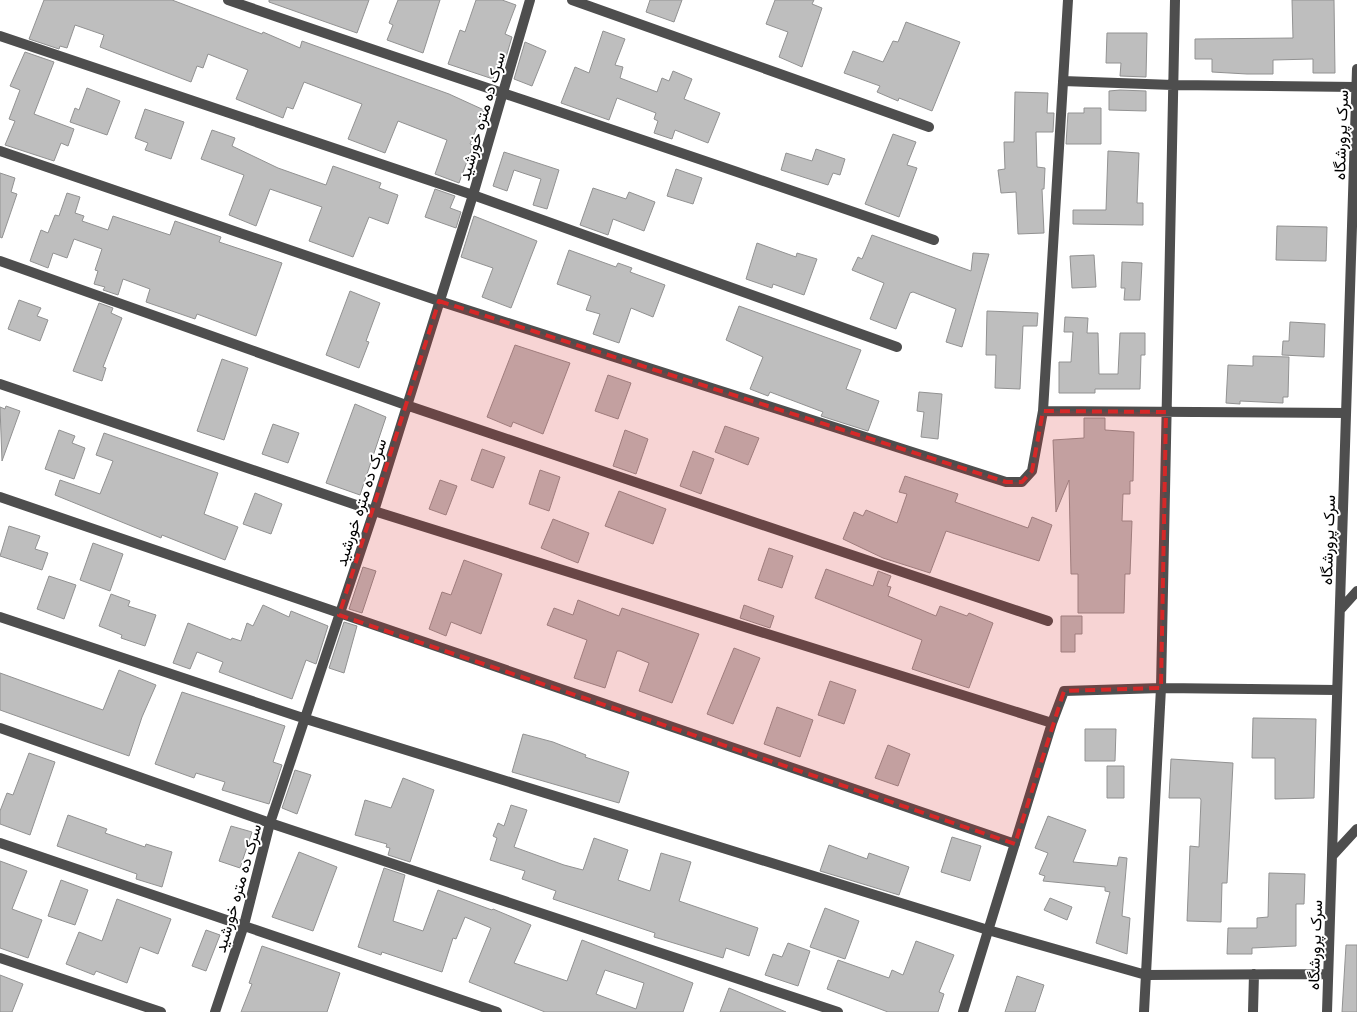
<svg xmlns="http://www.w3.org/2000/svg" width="1357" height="1012" viewBox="0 0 1357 1012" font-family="'Exo 2',Vazirmatn,sans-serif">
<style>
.building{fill:#bebebe;stroke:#929292;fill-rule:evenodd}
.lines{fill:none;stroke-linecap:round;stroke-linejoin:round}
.street{stroke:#4e4e4e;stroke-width:10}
.marked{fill:#d62828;fill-opacity:0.2;stroke:#d62828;stroke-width:4;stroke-dasharray:10 6;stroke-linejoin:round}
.labels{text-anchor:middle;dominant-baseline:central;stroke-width:4;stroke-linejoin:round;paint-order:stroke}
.street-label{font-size:16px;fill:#000;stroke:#fff}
</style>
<rect width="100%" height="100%" fill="#fff"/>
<path class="building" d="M44,0H172L262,34L263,32L300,48L302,41L449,94L484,110L470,144L473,145L459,183L435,174L447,140L398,121L385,153L348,139L362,104L304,82L293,109L287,107L283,118L236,99L248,70L208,54L203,68L197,66L191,82L100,47L104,35L75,25L67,48L60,46L59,49L29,39Z
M269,0H369L357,33L269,2Z
M398,0H440L423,53L387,40L393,25L389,23Z
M476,0H502L516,5L505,34L512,37L501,74L495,72L493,79L448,64L460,30L465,32Z
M650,0H682L674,22L646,12Z
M775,0H814L812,4L822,8L802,67L779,57L788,32L766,24Z
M1292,0H1334L1335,73H1313V59L1273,60V74H1247L1212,72V59H1195V39L1293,38Z
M906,22L960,42L932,111L899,98L898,101L877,92L880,86L844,73L853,51L883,62L893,41L898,42Z
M603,31L625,39L615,65L623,67L620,78L657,92L662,78L669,81L673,71L692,79L684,99L720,113L708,143L675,130L672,139L654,133L658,121L654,119L656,113L617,98L609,120L561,103L575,67L589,73Z
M1107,33H1147L1146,77L1120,76L1121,63H1106Z
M525,42L546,51L532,86L514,79Z
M25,52L54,62L34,114L74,129L68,146L61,143L54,161L5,145L15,121L9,119L20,90L10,86Z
M87,88L120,101L107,135L70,122L75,108L79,110Z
M1120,90L1146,91V111L1109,110V91Z
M1015,92L1048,93L1047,113H1054L1053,132H1036L1037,167L1045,168L1044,189H1042L1044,233L1018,234L1016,192L1001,193L998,170L1005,169L1004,142H1014Z
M1084,108H1101V144H1066L1068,113H1084Z
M145,109L184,122L171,159L145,150L148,143L135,138Z
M212,130L235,138L232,146L278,168L326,185L333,166L381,183L379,188L398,195L388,224L369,217L353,257L309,241L322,207L270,189L256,226L229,215L244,175L201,159Z
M893,134L916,142L907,165L917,168L899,217L865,204Z
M816,149L845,159L840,175L833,173L828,185L781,170L786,153L812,161Z
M1108,151L1139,153L1137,203H1143V225L1073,224V210H1106Z
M504,152L559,170L547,209L533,205L541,179L514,170L507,191L493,186Z
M676,169L702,178L693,204L667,196Z
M0,173L15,178L11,192L17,194L2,238L0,237Z
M593,188L626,199L629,192L655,202L644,231L613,219L608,235L580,225Z
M435,189L455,196L450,208L461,212L456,228L425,217Z
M67,193L80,197L75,213L84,216L82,221L108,230L113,216L170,235L175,221L221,237L219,242L282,263L256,336L197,314L195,319L146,302L150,289L123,279L118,295L103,290L105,287L94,284L98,271L95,270L102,249L74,239L67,258L53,253L48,268L30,261L41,230L48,233L55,215L59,216Z
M474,216L537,241L511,308L482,297L493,268L461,257Z
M1277,226L1327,227L1326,261L1276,260Z
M872,235L971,271L973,253L989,254L962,347L946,342L956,309L913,292L910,293L896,329L870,319L884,283L852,270L858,257L862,259Z
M757,243L796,257L797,253L817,259L804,295L773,284L772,288L746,279Z
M569,250L616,267L618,263L632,268L630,272L665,285L653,317L631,308L619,343L593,334L600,314L586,310L591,296L557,284Z
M1094,255L1096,287L1072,288L1070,256Z
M1122,262L1142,263L1140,300H1124L1125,288H1121Z
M350,291L380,303L366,341L369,342L359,368L326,355Z
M19,300L41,308L37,316L48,320L40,341L8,329Z
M99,303L113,308L111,313L122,318L103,367L106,368L102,381L73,371Z
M739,306L861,350L846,389L879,401L868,431L821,416L823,412L770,392L768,396L750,389L763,357L726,340Z
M987,311L1038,313L1037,326H1023L1020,389L995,388L996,355H986Z
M1065,317L1088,318L1087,333H1098L1099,374H1118L1120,333H1145V355H1141L1140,389H1095V393H1059V362H1071L1073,332H1064Z
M1290,322L1325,324L1324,357L1282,355L1283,341H1289Z
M515,345L570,363L543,434L513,422L511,427L487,417Z
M1253,356L1289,357L1288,397H1283V403L1240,401V404L1226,403L1228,365L1253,366Z
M222,359L248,368L224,440L197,431Z
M608,375L631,383L618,419L595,411Z
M919,392L942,394L938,439L921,437L924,412L917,411Z
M355,404L386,417L360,495L326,483Z
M6,406L20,411L2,461L0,407L5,409Z
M1084,418H1105V430L1134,432L1133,481H1130V494H1123L1122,521H1132L1130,574H1125L1124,613H1078V574H1071L1069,480L1056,512L1053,440L1084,438Z
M273,424L299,433L288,463L262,454Z
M725,426L759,438L748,465L715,452Z
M59,430L75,436L72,443L85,448L74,479L45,469Z
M625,430L648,439L636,474L613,466Z
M104,433L218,473L204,514L238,527L225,560L162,535L161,538L55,495L60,480L100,494L113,461L96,455Z
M482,449L505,457L493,488L471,480Z
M693,451L714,459L701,494L680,486Z
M540,470L560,477L549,511L529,504Z
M905,476L958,494L955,502L1028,528L1032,517L1052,525L1039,561L946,531L930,573L883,558L843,539L854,512L863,516L866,510L897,523L907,494L899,492Z
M440,480L457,486L446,515L429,509Z
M619,491L666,509L653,544L605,526Z
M255,493L282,504L271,534L243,524Z
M553,519L589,533L578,563L541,548Z
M9,526L40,536L35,549L48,553L42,570L0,556Z
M93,543L123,554L110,591L80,580Z
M769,548L793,556L782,588L758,580Z
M464,560L502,574L481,634L451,622L446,636L429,629L442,592L451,595Z
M363,567L376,571L362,613L349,609Z
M826,569L873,586L878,571L891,576L887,586L891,587L888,596L936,616L940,606L967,616L969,613L993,623L969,688L912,669L922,640L815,598Z
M49,576L76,585L64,619L37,609Z
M111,594L130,601L128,606L156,615L145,646L121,638L122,635L99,626Z
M578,600L619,616L622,608L699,634L672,703L639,691L649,663L620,651H617L605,688L574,678L587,640L547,625L554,608L573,615Z
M263,605L289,617L291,611L328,626L316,664L306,660L292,699L219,672L223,662L197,652L190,669L173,663L188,623L231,640L232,638L241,641L247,623L253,626Z
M744,605L774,616L770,628L740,618Z
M1061,616H1082V634H1075V652H1061Z
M344,622L357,626L344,673L329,668Z
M734,648L760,658L733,724L707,714Z
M119,670L156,685L142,717L129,756L0,710V673L103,710Z
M830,681L856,690L844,724L818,715Z
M182,692L285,726L273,762L282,765L269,804L222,790L225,782L196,773L194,778L155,764Z
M777,707L813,720L800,757L764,744Z
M1253,718L1316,719L1314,798L1275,799V758H1252Z
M1085,729H1116L1115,761H1085Z
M523,734L553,742L586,755L585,757L629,772L619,803L512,772Z
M888,745L910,754L898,786L875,778Z
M29,753L55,762L30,835L0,824V811L7,793L13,795Z
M1171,759L1233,763L1227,883H1222L1221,922L1187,921L1190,846L1199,847L1201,800L1200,798H1169Z
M1107,766H1124V798H1107Z
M295,770L311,775L297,814L282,808Z
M403,778L434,790L410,862L388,855L390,848L386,847L387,844L355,835L365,800L391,808Z
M511,805L527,810L514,847L564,865L583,870L594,838L628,850L618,880L650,891L661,853L691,862L679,901L758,928L749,956L726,948L723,958L654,937L655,933L553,899L556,891L522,879L525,871L490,860L497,838L493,836L498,823L504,826Z
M68,815L107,829L105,833L145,847L146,844L172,852L162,887L136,879L137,874L57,846Z
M1048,816L1086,830L1073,862L1117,866L1119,857L1127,858L1122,916L1130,918L1127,954L1096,943L1110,892L1105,891V887L1043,881L1045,876L1039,874L1048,853L1035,848Z
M231,826L252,832L240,868L219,861Z
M952,837L981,846L970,881L941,872Z
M829,845L867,859L869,853L909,867L899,895L820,871Z
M299,852L337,867L313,931L272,917Z
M0,861L27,871L12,909L42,920L28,958L0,948Z
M384,868L405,875L393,921L423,931L438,890L492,910L493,909L531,925L514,963L567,981L582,940L693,983L683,1012H545L469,982L491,928L465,917L456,939L453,938L442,972L382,952L381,955L358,947ZM605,970L644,983L636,1009L596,994Z
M1269,873L1305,874L1304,904H1296V946L1252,948V954H1227L1228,928H1257V918L1268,917Z
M61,880L88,890L75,925L48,916Z
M1050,898L1072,907L1067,920L1044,910Z
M117,899L171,919L158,954L140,947L127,983L96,971L94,975L66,964L79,932L102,941Z
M825,908L859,921L845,959L810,947Z
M206,930L220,935L206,971L192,966Z
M916,941L954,955L939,992L944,994L938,1012H888L827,989L838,960L889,978L892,970L903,975Z
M788,943L810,951L798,986L765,975L773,954L782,957Z
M1346,945H1357V1012H1342Z
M262,946L340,973L327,1012H241L252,984L249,983Z
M0,975L23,984L12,1012H0Z
M1017,976L1044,985L1035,1012H1005Z
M729,988L786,1012H720Z"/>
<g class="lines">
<path class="street" d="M228,0C463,81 699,157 934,240
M572,0L929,127
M0,36L473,195L897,347
M1063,81L1173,85L1356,87
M0,151L439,301L1006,482H1022L1032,471L1043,411L1068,0
M0,261L406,405L1048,621
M0,384L374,511L1052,723
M1043,411L1346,413
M0,497L1015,844
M1340,610L1357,591
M0,617L306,719L988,930L1146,975L1328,974
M0,728L270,823L838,1012
M0,843L497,1012
M1332,856L1357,829
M0,958L161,1012
M215,1012L244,925L270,823L374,511L473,195L530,0
M963,1012L1052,723L1064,691L1161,688L1337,690
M1144,1012L1161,688L1175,0
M1253,1012L1254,974
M1327,1012L1357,69"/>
</g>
<path class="marked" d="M439,301L1006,482H1022L1032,471L1043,411L1166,412L1161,688L1064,691L1015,844L339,615Z"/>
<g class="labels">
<g class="street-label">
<text transform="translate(481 116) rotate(-74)">سرک ده متره خورشید</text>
<text transform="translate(1340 135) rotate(-88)">سرک پرورشگاه</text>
<text transform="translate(360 502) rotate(-72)">سرک ده متره خورشید</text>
<text transform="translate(1327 540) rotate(-88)">سرک پرورشگاه</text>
<text transform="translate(237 888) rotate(-74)">سرک ده متره خورشید</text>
<text transform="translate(1314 945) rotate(-88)">سرک پرورشگاه</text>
</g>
</g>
</svg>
